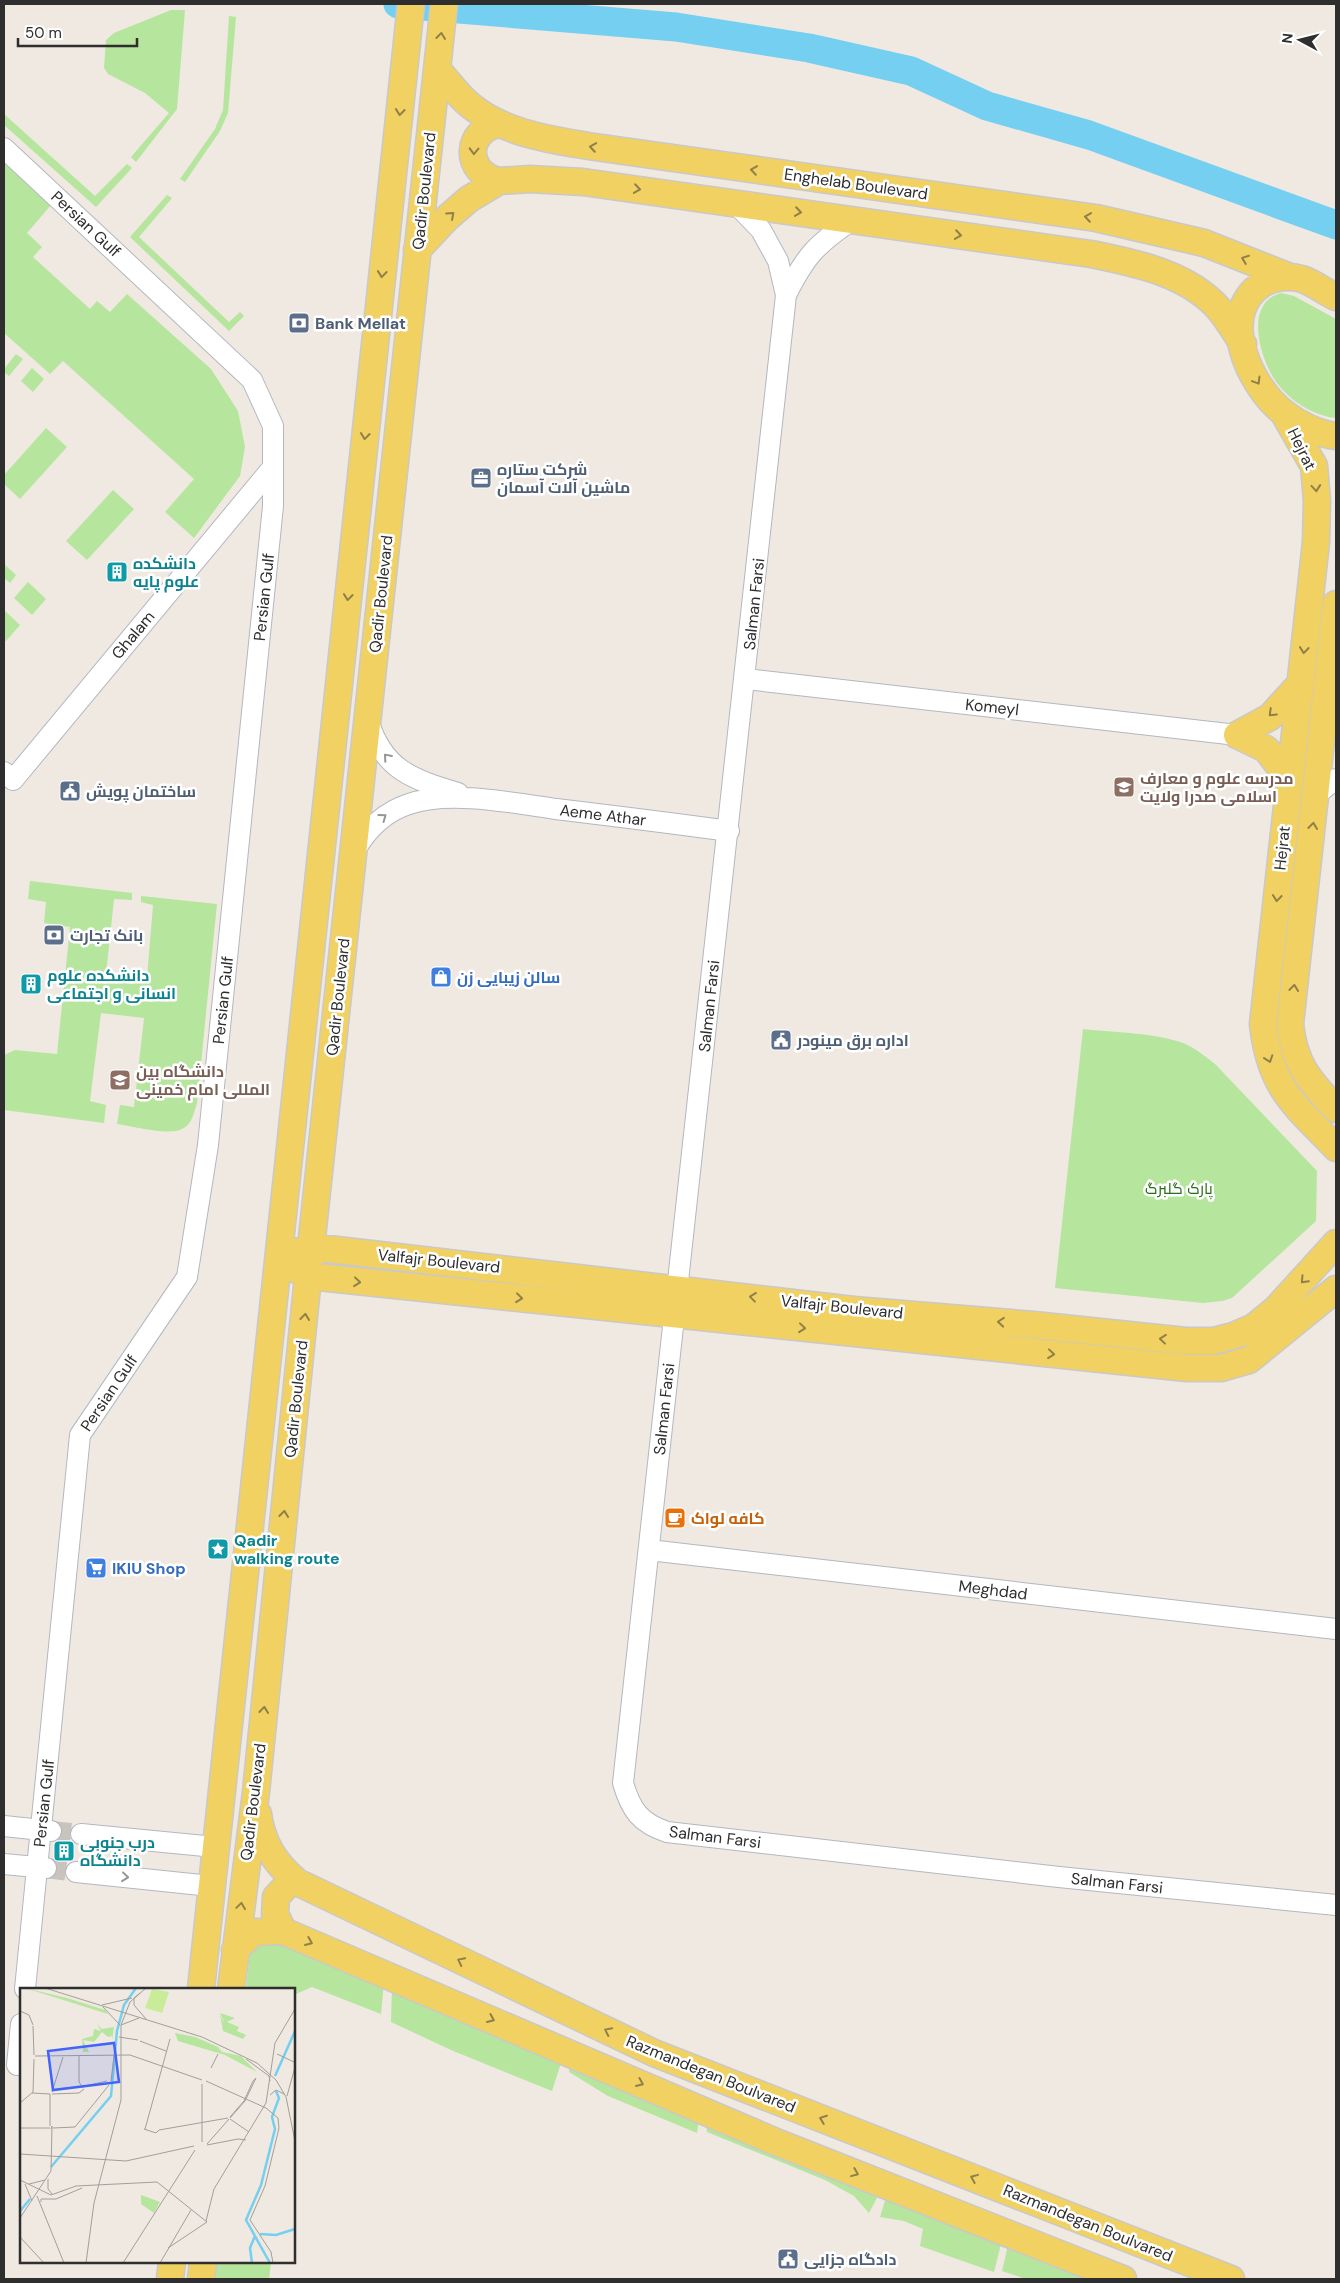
<svg xmlns="http://www.w3.org/2000/svg" width="1340" height="2283" viewBox="0 0 1340 2283" font-family="'DM Sans',Cairo,sans-serif">
<style>
.green{fill:#b6e59e}
.lines{fill:none;stroke-linecap:round;stroke-linejoin:round}
.river{stroke:#75cff0;stroke-width:29}
.minor-tunnel{stroke:#c8c4bd;stroke-width:20;stroke-dasharray:20 10;stroke-linecap:butt}
.minor-casing{stroke:#b4b7c1;stroke-width:22}
.major-casing{stroke:#c9c9c9;stroke-width:29}
.minor{stroke:#fff;stroke-width:20}
.major{stroke:#f2d163;stroke-width:26}
.oneway{stroke:#908048}
.oneway2{stroke:#969696}
.labels{text-anchor:middle;dominant-baseline:central;stroke-width:5;stroke-linejoin:round;paint-order:stroke}
.street-label{font-size:16px;fill:#2e2e2e;stroke:#fff}
.service-label{font-size:16px;font-weight:bold;fill:#4e5e75;stroke:#fff;text-anchor:start}
.culture-label{font-size:16px;font-weight:bold;fill:#0d838f;stroke:#fff;text-anchor:start}
.education-label{font-size:16px;font-weight:bold;fill:#785e54;stroke:#fff;text-anchor:start}
.shop-label{font-size:16px;font-weight:bold;fill:#366cbe;stroke:#fff;text-anchor:start}
.park-label{font-size:16px;fill:#2c6e1b;stroke:#fff}
.food-label{font-size:16px;font-weight:bold;fill:#c56008;stroke:#fff;text-anchor:start}
.inset-river{fill:none;stroke:#75cff0;stroke-width:2.5}
.inset-road{fill:none;stroke:#a29e99;stroke-width:1}
.view{fill:#4264fb;fill-opacity:0.15;stroke:#4264fb;stroke-width:2.5}
.inset-edge{fill:none;stroke:#2e2e2e;stroke-width:2.5}
</style>
<rect width="100%" height="100%" fill="#efe9e1"/>
<path class="green" d="M171,10H185L177,109L136,162L131,157L169,113L145,93L108,74L104,68L106,40L114,33Z
M229,16L236,17L228,113L220,131L185,182L180,179L215,129L223,110Z
M4,114L95,196L127,164L132,168L96,207L4,125Z
M4,162L51,205L27,233L42,247L33,257L90,309L97,301L110,312L127,294L211,369L238,411L245,447L240,476L194,538L165,512L194,479L63,361L50,374L4,333Z
M167,195L172,198L139,237L229,322L240,312L244,316L229,331L130,237Z
M1281,293L1294,296L1336,319V418C1314,416 1290,401 1277,383C1260,360 1243,303 1281,293Z
M16,354L23,359L9,376L4,372V369Z
M32,368L44,379L33,392L21,381Z
M46,428L67,447L20,499L4,484V475Z
M113,490L134,509L87,560L66,541Z
M4,564L16,575L10,583L4,578Z
M28,582L46,599L32,615L14,598Z
M4,610L20,625L6,641L4,640Z
M30,881L132,893V900L114,899L106,974L147,978L153,905L141,902V896L217,904L197,1103C194,1112 192,1125 182,1129C169,1136 132,1126 117,1124L120,1105L134,1107L144,1018L101,1013L90,1101L106,1105L104,1123L4,1110V1055L15,1050L57,1054L70,927L44,923L46,902L28,899Z
M1083,1029C1115,1033 1152,1032 1183,1043C1195,1048 1205,1056 1215,1064L1317,1171L1316,1221L1232,1298L1222,1301L1203,1303L1055,1288Z
M270,1932L384,1982L381,2014L312,1987L296,1994L294,2017V1989H246L250,1951Z
M392,1987L562,2060L552,2091L451,2050L391,2022Z
M570,2062L699,2119L697,2133L608,2096L569,2072Z
M706,2123L880,2192L869,2213L854,2196L825,2180L707,2132Z
M887,2194L1002,2240L994,2272L920,2246L923,2229L904,2221L880,2217Z
M1009,2241L1103,2279H1026L1002,2271Z
M217,2262H271L269,2279H215Z"/>
<g class="lines">
<path class="river" d="M398,4L676,27L809,48L911,71L987,106L1089,135L1336,225"/>
<path class="minor-tunnel" d="M51,1831L81,1834
M46,1868L76,1872"/>
<g class="minor-casing">
<path id="minor" d="M4,148L252,380L273,426V506L208,1145L187,1277L80,1435L25,1989
M736,204L761,230L778,261L786,295L623,1783C631,1810 640,1823 667,1832L1059,1877L1336,1905
M786,295C806,255 816,245 852,220
M746,679L1237,735
M368,720C383,770 412,779 458,793
M4,772L13,780L273,467
M1316,795L1336,779
M354,852C367,829 384,812 409,804C449,790 514,803 556,809C614,816 671,823 729,831
M649,1550L1336,1629
M4,1826L51,1831
M81,1834L215,1847
M4,1864L46,1868
M76,1872L211,1886
M17,2065L21,2024"/>
</g>
<g class="major-casing">
<path id="major" d="M437,69C448,81 458,96 471,106C504,133 548,139 588,146L1096,218L1204,243L1290,277
M499,181C463,173 465,129 500,124
M417,250L446,219L469,199L499,181L530,179L583,182L1091,254C1135,263 1187,273 1219,309C1228,319 1235,333 1243,344
M1336,297C1325,292 1314,283 1302,279C1289,275 1273,277 1262,284C1216,315 1250,387 1284,413C1298,424 1318,434 1336,436
M1283,412L1314,466L1317,501L1316,542L1263,1024C1270,1088 1294,1104 1336,1148
M1336,604L1290,1024C1294,1064 1309,1081 1336,1109
M1237,735L1270,717L1301,683
M1237,735L1266,749L1290,780
M294,1253L311,1247L854,1310L1034,1325L1186,1341H1213L1233,1336L1254,1327L1276,1309L1336,1243
M293,1268L309,1276L1187,1368H1221L1249,1360L1336,1289
M258,1814C262,1844 275,1863 297,1882L654,2053L1231,2279
M283,1931L275,1914L276,1897L288,1884L297,1882
M235,1950L254,1932L283,1931L776,2142L1123,2279
M201,1989L411,4
M231,1989L256,1792L311,1247L444,4
M170,2279L172,2262
M201,2279L203,2262"/>
</g>
<use href="#minor" class="minor"/>
<use href="#major" class="major"/>
</g>
<defs><path id="oneway-chevron" d="M-2-3.5L2.5 0L-2 3.5" fill="none" stroke-width="1.6" stroke-linecap="round" stroke-linejoin="round" transform="scale(1.25)"/></defs>
<g class="oneway">
<use href="#oneway-chevron" transform="translate(441 36) rotate(-83)"/>
<use href="#oneway-chevron" transform="translate(400 112) rotate(96)"/>
<use href="#oneway-chevron" transform="translate(593 147) rotate(-171)"/>
<use href="#oneway-chevron" transform="translate(474 151) rotate(92)"/>
<use href="#oneway-chevron" transform="translate(754 170) rotate(-172)"/>
<use href="#oneway-chevron" transform="translate(637 189) rotate(8)"/>
<use href="#oneway-chevron" transform="translate(798 212) rotate(8)"/>
<use href="#oneway-chevron" transform="translate(451 215) rotate(-42)"/>
<use href="#oneway-chevron" transform="translate(1088 217) rotate(-172)"/>
<use href="#oneway-chevron" transform="translate(958 235) rotate(8)"/>
<use href="#oneway-chevron" transform="translate(1245 259) rotate(-159)"/>
<use href="#oneway-chevron" transform="translate(382 274) rotate(96)"/>
<use href="#oneway-chevron" transform="translate(1257 381) rotate(59)"/>
<use href="#oneway-chevron" transform="translate(365 436) rotate(96)"/>
<use href="#oneway-chevron" transform="translate(1316 488) rotate(85)"/>
<use href="#oneway-chevron" transform="translate(348 597) rotate(96)"/>
<use href="#oneway-chevron" transform="translate(1304 650) rotate(96)"/>
<use href="#oneway-chevron" transform="translate(1272 713) rotate(136)"/>
<use href="#oneway-chevron" transform="translate(1313 826) rotate(-84)"/>
<use href="#oneway-chevron" transform="translate(1277 898) rotate(96)"/>
<use href="#oneway-chevron" transform="translate(1294 988) rotate(-84)"/>
<use href="#oneway-chevron" transform="translate(1269 1059) rotate(71)"/>
<use href="#oneway-chevron" transform="translate(1304 1280) rotate(133)"/>
<use href="#oneway-chevron" transform="translate(357 1282) rotate(6)"/>
<use href="#oneway-chevron" transform="translate(753 1297) rotate(-173)"/>
<use href="#oneway-chevron" transform="translate(519 1298) rotate(6)"/>
<use href="#oneway-chevron" transform="translate(305 1317) rotate(-84)"/>
<use href="#oneway-chevron" transform="translate(1001 1322) rotate(-175)"/>
<use href="#oneway-chevron" transform="translate(802 1328) rotate(6)"/>
<use href="#oneway-chevron" transform="translate(1163 1339) rotate(-174)"/>
<use href="#oneway-chevron" transform="translate(1051 1354) rotate(6)"/>
<use href="#oneway-chevron" transform="translate(284 1514) rotate(-84)"/>
<use href="#oneway-chevron" transform="translate(264 1710) rotate(-84)"/>
<use href="#oneway-chevron" transform="translate(241 1906) rotate(-82)"/>
<use href="#oneway-chevron" transform="translate(309 1942) rotate(23)"/>
<use href="#oneway-chevron" transform="translate(461 1961) rotate(-154)"/>
<use href="#oneway-chevron" transform="translate(491 2019) rotate(23)"/>
<use href="#oneway-chevron" transform="translate(608 2031) rotate(-154)"/>
<use href="#oneway-chevron" transform="translate(640 2083) rotate(23)"/>
<use href="#oneway-chevron" transform="translate(823 2119) rotate(-159)"/>
<use href="#oneway-chevron" transform="translate(855 2173) rotate(22)"/>
<use href="#oneway-chevron" transform="translate(974 2178) rotate(-158)"/>
</g>
<g class="oneway2">
<use href="#oneway-chevron" transform="translate(387 757) rotate(-131)"/>
<use href="#oneway-chevron" transform="translate(383 817) rotate(-36)"/>
<use href="#oneway-chevron" transform="translate(125 1877) rotate(6)"/>
</g>
<defs>
<g id="bank-square" transform="scale(1.125)"><rect x="-9" y="-9" width="18" height="18" rx="4" fill="#5c6f8a" stroke="#fff"/><path d="M-6-4H6V4H-6ZM0-2.3a2.3 2.3 0 1 0 0 4.6a2.3 2.3 0 1 0 0-4.6Z" fill="#fff"/></g>
<g id="office-square" transform="scale(1.125)"><rect x="-9" y="-9" width="18" height="18" rx="4" fill="#5c6f8a" stroke="#fff"/><path d="M-6-3h4V-5.5h4V-3h4V5H-6ZM-1-4.5V-3h2v-1.5ZM-6 0V1H6V0Z" fill="#fff"/></g>
<g id="building-square" transform="scale(1.125)"><rect x="-9" y="-9" width="18" height="18" rx="4" fill="#0f9aa8" stroke="#fff"/><path d="M-4-6H4V6H1V3H-1V6H-4ZM-2.5-4.3h1.7v1.8h-1.7ZM.8-4.3h1.7v1.8H.8ZM-2.5-1h1.7V.8h-1.7ZM.8-1h1.7V.8H.8Z" fill="#fff"/></g>
<g id="school-square" transform="scale(1.125)"><rect x="-9" y="-9" width="18" height="18" rx="4" fill="#8d6e63" stroke="#fff"/><path d="M0-5L7-2L0 1L-7-2ZM-4 1L0 2.5L4 1V4Q0 6-4 4Z" fill="#fff"/></g>
<g id="civic-square" transform="scale(1.125)"><rect x="-9" y="-9" width="18" height="18" rx="4" fill="#5c6f8a" stroke="#fff"/><path d="M-.6-6.5H3V-4.5H.6V-3L4-1V1h2V6H-6V1h2V-1L-.6-3ZM-1.2 2.5V6h2.4V2.5Z" fill="#fff"/></g>
<g id="shop-square" transform="scale(1.125)"><rect x="-9" y="-9" width="18" height="18" rx="4" fill="#3f7fe0" stroke="#fff"/><path d="M-5-2.5h2.3a2.7 3.5 0 0 1 5.4 0H5L5.5 6h-11ZM-1.5-2.5h3a1.5 2.3 0 0 0-3 0Z" fill="#fff"/></g>
<g id="university-square" transform="scale(1.125)"><rect x="-9" y="-9" width="18" height="18" rx="4" fill="#8d6e63" stroke="#fff"/><path d="M0-5L7-2L0 1L-7-2ZM-4 1L0 2.5L4 1V4Q0 6-4 4Z" fill="#fff"/></g>
<g id="cafe-square" transform="scale(1.125)"><rect x="-9" y="-9" width="18" height="18" rx="4" fill="#e8710a" stroke="#fff"/><path d="M-5.5-4.5H6V0H3Q3 3.5 0 3.5H-2.5Q-5.5 3.5-5.5 0ZM3-3.2v2h1.7v-2ZM-6 4.5H4V6H-6Z" fill="#fff"/></g>
<g id="sight-square" transform="scale(1.125)"><rect x="-9" y="-9" width="18" height="18" rx="4" fill="#0f9aa8" stroke="#fff"/><path d="M0-6L1.8-2.2L6-1.7L2.9 1.2L3.7 5.4L0 3.3L-3.7 5.4L-2.9 1.2L-6-1.7L-1.8-2.2Z" fill="#fff"/></g>
<g id="supermarket-square" transform="scale(1.125)"><rect x="-9" y="-9" width="18" height="18" rx="4" fill="#3f7fe0" stroke="#fff"/><path d="M-6-5.5h2.5l.6 2H6L4.5 2H-2.5L-4.4-4H-6ZM-1.5 3.2a1.3 1.3 0 1 0 .1 0ZM3 3.2a1.3 1.3 0 1 0 .1 0Z" fill="#fff"/></g>
</defs>
<g fill-rule="evenodd">
<use href="#bank-square" x="299" y="323"/>
<use href="#office-square" x="481" y="478"/>
<use href="#building-square" x="117" y="572"/>
<use href="#school-square" x="1124" y="787"/>
<use href="#civic-square" x="70" y="791"/>
<use href="#bank-square" x="54" y="935"/>
<use href="#shop-square" x="441" y="977"/>
<use href="#building-square" x="31" y="984"/>
<use href="#civic-square" x="781" y="1040"/>
<use href="#university-square" x="120" y="1080"/>
<use href="#cafe-square" x="675" y="1518"/>
<use href="#sight-square" x="218" y="1549"/>
<use href="#supermarket-square" x="96" y="1568"/>
<use href="#building-square" x="64" y="1851"/>
<use href="#civic-square" x="788" y="2259"/>
</g>
<g class="labels">
<g class="street-label">
<text transform="translate(856 184) rotate(8)">Enghelab Boulevard</text>
<text transform="translate(424 191) rotate(-84)">Qadir Boulevard</text>
<text transform="translate(86 224) rotate(43)">Persian Gulf</text>
<text transform="translate(1302 449) rotate(64)">Hejrat</text>
<text transform="translate(381 594) rotate(-84)">Qadir Boulevard</text>
<text transform="translate(264 597) rotate(-84)">Persian Gulf</text>
<text transform="translate(754 604) rotate(-84)">Salman Farsi</text>
<text transform="translate(133 635) rotate(-50)">Ghalam</text>
<text transform="translate(992 707) rotate(6)">Komeyl</text>
<text transform="translate(603 815) rotate(7)">Aeme Athar</text>
<text transform="translate(1282 848) rotate(-84)">Hejrat</text>
<text transform="translate(338 997) rotate(-84)">Qadir Boulevard</text>
<text transform="translate(223 1000) rotate(-84)">Persian Gulf</text>
<text transform="translate(709 1006) rotate(-84)">Salman Farsi</text>
<text transform="translate(439 1261) rotate(6)">Valfajr Boulevard</text>
<text transform="translate(842 1307) rotate(6)">Valfajr Boulevard</text>
<text transform="translate(109 1393) rotate(-56)">Persian Gulf</text>
<text transform="translate(296 1399) rotate(-84)">Qadir Boulevard</text>
<text transform="translate(664 1409) rotate(-84)">Salman Farsi</text>
<text transform="translate(993 1590) rotate(7)">Meghdad</text>
<text transform="translate(253 1802) rotate(-83)">Qadir Boulevard</text>
<text transform="translate(44 1803) rotate(-84)">Persian Gulf</text>
<text transform="translate(715 1837) rotate(7)">Salman Farsi</text>
<text transform="translate(1117 1883) rotate(6)">Salman Farsi</text>
<text transform="translate(711 2074) rotate(22)">Razmandegan Boulvared</text>
<text transform="translate(1088 2223) rotate(22)">Razmandegan Boulvared</text>
</g>
<g class="service-label">
<text x="315" y="323">Bank Mellat</text>
<text x="497" y="469">شرکت ستاره<tspan x="497" dy="18">ماشین آلات آسمان</tspan></text>
<text x="86" y="791">ساختمان پویش</text>
<text x="70" y="935">بانک تجارت</text>
<text x="797" y="1040">اداره برق مینودر</text>
<text x="804" y="2259">دادگاه جزایی</text>
</g>
<g class="culture-label">
<text x="133" y="563">دانشکده<tspan x="133" dy="18">علوم پایه</tspan></text>
<text x="47" y="975">دانشکده علوم<tspan x="47" dy="18">انسانی و اجتماعی</tspan></text>
<text x="234" y="1540">Qadir<tspan x="234" dy="18">walking route</tspan></text>
<text x="80" y="1842">درب جنوبی<tspan x="80" dy="18">دانشگاه</tspan></text>
</g>
<g class="education-label">
<text x="1140" y="778">مدرسه علوم و معارف<tspan x="1140" dy="18">اسلامی صدرا ولایت</tspan></text>
<text x="136" y="1071">دانشگاه بین<tspan x="136" dy="18">المللی امام خمینی</tspan></text>
</g>
<g class="shop-label">
<text x="457" y="977">سالن زیبایی زن</text>
<text x="112" y="1568">IKIU Shop</text>
</g>
<g class="park-label">
<text x="1179" y="1188">پارک گلبرگ</text>
</g>
<g class="food-label">
<text x="691" y="1518">کافه لواک</text>
</g>
</g>
<g transform="translate(20 1988)">
<rect width="275" height="275" fill="#efe9e1"/>
<path d="M5,0L47,10L85,22L88,26ZM200,25L215,30L207,34L219,39L217,43L226,47L223,51L203,43L200,26L203,33H204ZM77,36L82,41L94,39L92,52V48L88,49L82,44L74,54L63,52L69,64H63L62,51L73,48L74,41L81,43ZM155,45L175,49L198,59L202,64L221,68L237,84L205,67L158,53ZM121,207L140,214L134,225L121,216Z" fill="#b6e59e"/>
<path d="M132,1L149,4L142,25L125,20Z" fill="#c9ec9a"/>
<path class="inset-river" d="M255,88L275,43M31,179L91,108L97,43L104,17L116,0M0,223L10,211M240,246L256,247L275,241M232,275L230,260L235,248M250,275L226,232L241,197L255,141L252,129L259,110L256,103"/>
<path class="inset-road" d="M25,0L182,49L237,75L256,92L266,109L275,153M120,5L114,10V17L126,31M82,17L112,10M83,19L100,37M0,23L9,27L13,37M101,37L119,30M13,38L14,67M99,49L118,52M120,53L146,63M257,66L274,74M59,67V94L63,100M15,68L110,67L182,92M226,71L249,88L250,93M191,80L198,66M91,93L94,68M186,93L246,120M65,98L87,93M32,104L43,69M12,105L30,106M30,106V138M32,106L59,105L64,101M250,107L256,102L264,106M267,108L275,79M0,115L13,104L14,71M246,120L258,130L259,140L245,198L230,232L251,264L253,275M210,129L224,113L233,93L236,90L225,113L210,130M210,131L229,144M0,140H30M33,140L55,139L89,97M124,141L136,145L139,142M125,141L150,51M139,142L208,130M182,154V96M187,156L209,131M187,157L218,151L226,152M0,166L106,173L174,158M28,191V201L32,206M0,192L31,207L56,198L137,194L187,234M5,196L12,213M9,196L25,192M17,208L44,275M21,214V211H36L62,200M0,230L31,183L32,138L31,141M186,233L194,201L246,115L255,55L275,21M0,249L24,275M148,260L187,234M66,275L74,215L101,112V37L110,14L126,0M103,275L175,162M140,275L171,222"/>
<path class="view" d="M94,55L99,94L33,102L28,63Z"/>
<rect width="275" height="275" class="inset-edge"/>
</g>
<rect width="1340" height="2283" fill="none" stroke="#2e2e2e" stroke-width="10"/>
<g transform="translate(1300 40) rotate(277)" stroke="#ffffff" stroke-width="4" paint-order="stroke">
<path d="M0-4L9 19L0 12L-9 19Z" fill="#2e2e2e"/>
<text y="-8" font-size="14" font-weight="bold" text-anchor="middle" fill="#2e2e2e">N</text>
</g>
<path d="M18 38v8h119v-8" fill="none" stroke="#2e2e2e" stroke-width="2.5"/>
<text x="25" y="38" font-size="15" fill="#2e2e2e" stroke="#ffffff" stroke-width="4" paint-order="stroke">50 m</text>
</svg>
